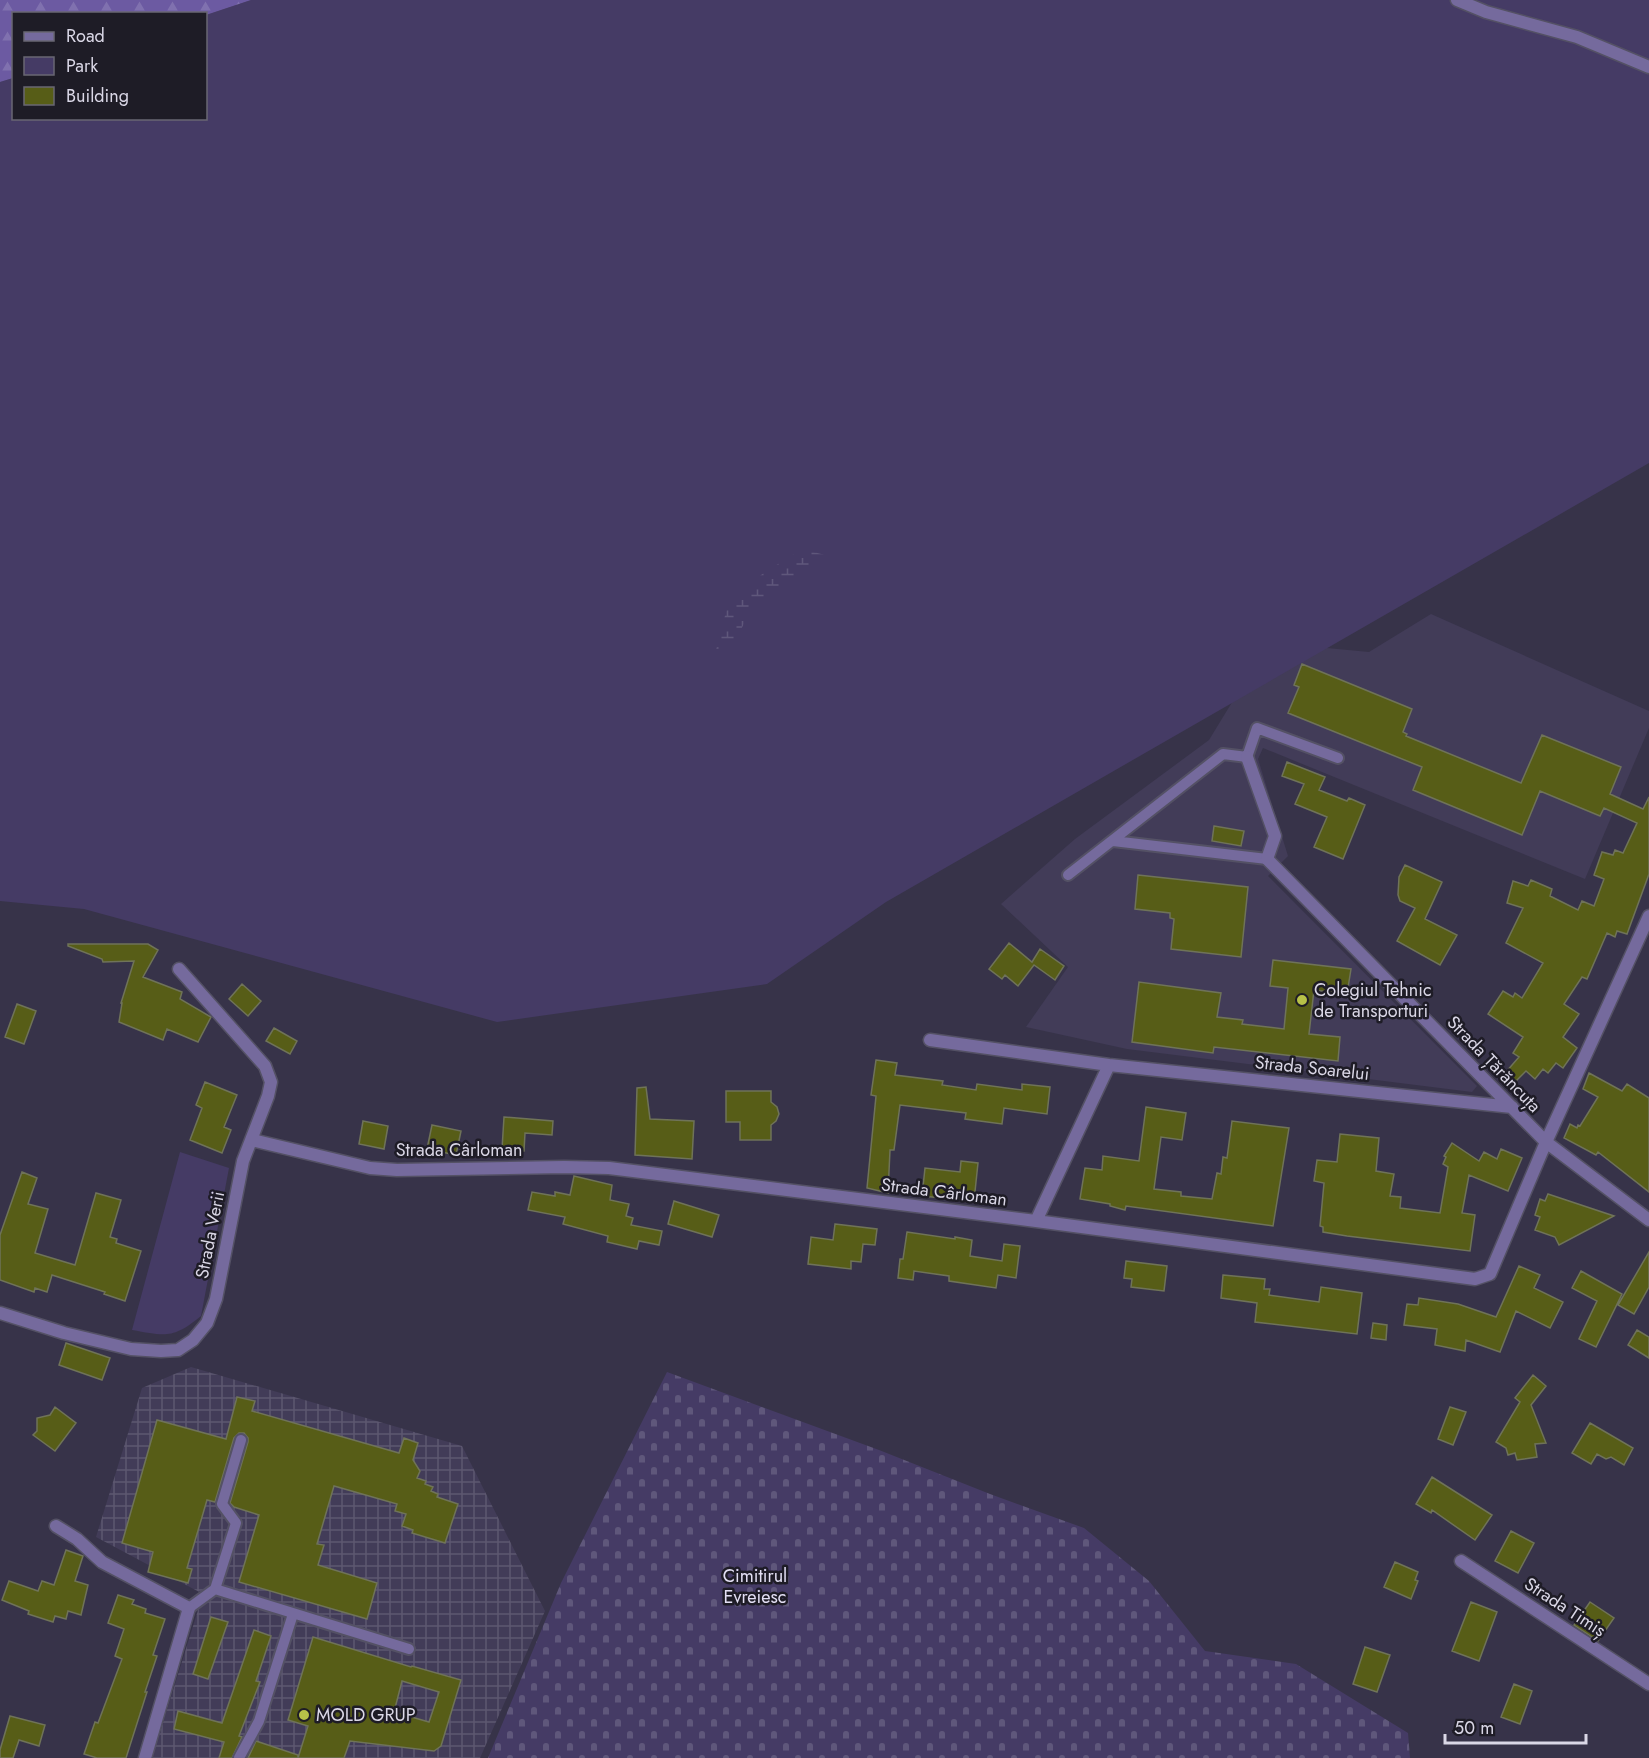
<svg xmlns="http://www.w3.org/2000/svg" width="1649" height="1758" viewBox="0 0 1649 1758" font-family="Jost,sans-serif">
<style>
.built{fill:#423c58}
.industrial{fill:url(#industrial-grid)}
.green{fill:#453b65}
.forest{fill:url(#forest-firs)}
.wetland{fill:url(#wetland-marsh)}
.cemetery{fill:url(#cemetery-stones)}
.building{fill:#575d17;stroke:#6f7359;stroke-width:1.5;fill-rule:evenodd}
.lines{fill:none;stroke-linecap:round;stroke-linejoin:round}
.lane-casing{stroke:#545165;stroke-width:14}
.street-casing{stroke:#545165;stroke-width:15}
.lane{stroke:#756a9d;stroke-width:10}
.street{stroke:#756a9d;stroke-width:12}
.poi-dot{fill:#b7c148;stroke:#1e1c26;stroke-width:2}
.labels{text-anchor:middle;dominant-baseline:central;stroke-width:5;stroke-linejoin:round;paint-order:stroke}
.poi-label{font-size:18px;fill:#dad7e6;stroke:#1e1c26;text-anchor:start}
.street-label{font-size:18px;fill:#dad7e6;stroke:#1e1c26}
.park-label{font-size:18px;fill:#e3dff4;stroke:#1e1c26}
</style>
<defs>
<pattern id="industrial-grid" width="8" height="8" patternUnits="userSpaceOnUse" patternTransform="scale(1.5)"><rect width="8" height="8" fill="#423c58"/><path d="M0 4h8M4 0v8" fill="none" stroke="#5d5770"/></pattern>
<pattern id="forest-firs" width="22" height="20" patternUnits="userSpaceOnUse" patternTransform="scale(1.5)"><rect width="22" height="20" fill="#6c5aa2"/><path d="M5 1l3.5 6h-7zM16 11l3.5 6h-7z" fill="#8071af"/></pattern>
<pattern id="wetland-marsh" width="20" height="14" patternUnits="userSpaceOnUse" patternTransform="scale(1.5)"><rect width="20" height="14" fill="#453b65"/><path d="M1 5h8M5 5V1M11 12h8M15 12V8" fill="none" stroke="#5f577b"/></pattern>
<pattern id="cemetery-stones" width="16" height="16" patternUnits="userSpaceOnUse" patternTransform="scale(1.5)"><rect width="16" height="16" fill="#453b65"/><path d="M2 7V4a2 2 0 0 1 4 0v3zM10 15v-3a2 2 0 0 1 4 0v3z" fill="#5f577b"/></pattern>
</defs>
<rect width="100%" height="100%" fill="#373349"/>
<path class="built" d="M1431,614L1649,711V728L1585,879L1263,748L1258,759L1288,856L1268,876L1477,1086L1472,1092L1127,1049L1026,1027L1068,967L1001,904L1075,839L1209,740L1256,663L1285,644L1369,652Z"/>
<path class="industrial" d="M191,1367L462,1446L545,1611L480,1758H152L203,1594L96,1537L142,1388Z"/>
<path class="green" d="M251,0H1649V463L886,902L767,984L497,1022L84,909L0,901V82L13,78L14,118H206V15Z
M180,1152L229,1168L201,1316C173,1339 166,1336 132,1330Z"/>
<path class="forest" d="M0,0H251L206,15L14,14L13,78L0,82Z"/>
<path class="wetland" d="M802,549L825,555L751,610L733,645L714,658L727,608L761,575Z"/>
<path class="cemetery" d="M667,1372L879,1450L990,1494L1084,1528L1149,1581L1205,1651L1296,1664L1408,1733L1410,1758H488L561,1583Z"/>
<path class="building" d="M1302,664L1412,709L1403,732L1407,734L1406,736L1521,783L1542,735L1621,767L1610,794L1643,809L1649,797V874L1627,934L1617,931L1615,937L1607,933L1587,979L1582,977L1564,1004L1579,1014L1563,1037L1577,1048L1563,1068L1556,1063L1548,1073L1543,1069L1535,1079L1526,1071L1516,1081L1506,1072L1519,1057L1513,1053L1523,1037L1488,1014L1503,991L1513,997L1515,993L1522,998L1543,963L1506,943L1523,908L1507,903L1513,881L1528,886L1531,880L1552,889L1550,896L1578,910L1582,901L1594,906L1604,879L1594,875L1602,852L1613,855L1615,850L1623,853L1637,823L1604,808L1600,816L1540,791L1522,835L1413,790L1422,767L1288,713L1299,687L1294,685Z
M1287,762L1325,777L1319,790L1347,801L1349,798L1365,805L1343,859L1314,847L1327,817L1295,804L1304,784L1282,776Z
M1214,826L1244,831L1241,846L1212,841Z
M1405,865L1442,882L1425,919L1457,935L1440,965L1397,941L1415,908L1400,901L1398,895L1399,877Z
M1138,875L1248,887L1241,957L1171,949L1174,919L1170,918V913L1135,909Z
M1009,943L1032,962L1040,949L1064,966L1055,980L1034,965L1018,986L1005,975L1002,979L989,969Z
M68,944H148L158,950L143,977L182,992L180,999L211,1017L198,1042L167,1029L163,1040L119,1022L122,1003H121L134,961L103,962L102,959L68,946Z
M1273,960L1351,969L1347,994L1314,990L1309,1034L1340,1037L1338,1061L1214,1047L1213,1053L1132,1042L1139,982L1221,993L1217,1017L1243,1020L1242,1024L1284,1029L1288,988L1270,986Z
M242,984L261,1001L248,1016L229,999Z
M17,1004L36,1011L24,1044L5,1037Z
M274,1028L297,1041L290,1054L266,1041Z
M876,1060L897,1063L895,1075L943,1081L942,1085L976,1090L977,1084L1022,1090V1084L1050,1087L1047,1114L1004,1108L1002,1124L965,1119L966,1113L900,1105L894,1150H890L888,1193L867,1188L876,1096L871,1095Z
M1589,1073L1622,1091L1627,1084L1649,1098V1192L1598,1152L1596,1155L1564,1138L1570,1124L1577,1128L1578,1125L1580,1126L1598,1097L1583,1089Z
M205,1082L237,1095L224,1127L231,1130L222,1153L190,1140L202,1108L196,1105Z
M646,1087L650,1119L694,1121L692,1159L635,1155L637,1088Z
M726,1091H771V1102L777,1107L779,1114L776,1121L771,1125V1140H740V1122H726Z
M1146,1107L1186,1113L1182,1140L1161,1137L1154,1189L1181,1192V1196L1212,1199L1217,1173L1221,1174L1223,1157L1227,1158L1232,1121L1289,1128L1273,1226L1126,1206L1125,1210L1110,1206V1204L1080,1199L1085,1168L1102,1170L1103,1156L1139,1161Z
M504,1117L553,1121L552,1135L525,1133L524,1151L502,1149Z
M363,1121L388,1126L384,1149L359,1144Z
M432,1125L461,1131L456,1155L427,1149Z
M1340,1134L1379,1138L1376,1171L1394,1174L1390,1196L1401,1197L1400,1208L1440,1213L1448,1167L1443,1164L1446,1157L1444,1156L1452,1143L1479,1161L1484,1152L1497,1159L1501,1149L1522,1158L1508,1191L1469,1175L1462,1213L1475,1215L1470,1251L1347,1236L1323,1232V1227L1320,1226L1324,1183L1314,1181L1317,1160L1337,1162Z
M961,1161L978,1163L974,1201L922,1196L925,1168L960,1172Z
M22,1172L37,1178L28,1204L48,1209L35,1253L75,1265L96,1193L121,1200L110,1237L117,1239L116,1243L141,1251L125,1301L104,1294L105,1292L52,1275L47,1292L35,1288L34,1292L0,1280V1235Z
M574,1176L612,1185L610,1200L629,1204L626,1216L633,1218L631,1225L662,1231L659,1245L639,1241L637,1249L607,1242L608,1236L563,1224L565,1217L528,1210L532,1192L555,1196V1192L570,1195Z
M1548,1194L1614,1216L1559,1245L1555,1237L1535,1230L1540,1217L1535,1215L1540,1199L1545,1201Z
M674,1201L719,1215L712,1237L668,1224Z
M835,1224L877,1229L875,1245L863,1244L861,1262L851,1261V1269L808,1264L811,1237L833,1240Z
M907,1232L955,1239V1237L972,1240L970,1256L1002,1261L1004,1244L1020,1246L1016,1278L998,1275L996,1288L949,1281V1276L914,1271L913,1280L898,1278L900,1259H903Z
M1649,1252V1287L1634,1314L1618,1305Z
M1126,1261L1167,1266L1164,1291L1131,1287L1132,1279L1124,1278Z
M1519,1266L1540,1275L1534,1288L1563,1302L1550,1328L1516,1311L1500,1352L1466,1340L1465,1351L1435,1345L1437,1329L1404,1325L1407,1304L1418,1305L1419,1298L1458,1304L1496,1317Z
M1581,1271L1622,1294L1596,1347L1579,1339L1597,1301L1572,1288Z
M1223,1275L1265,1279L1264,1289H1270L1269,1295L1319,1302L1321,1287L1362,1293L1357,1334L1255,1322L1257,1303L1221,1298Z
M1373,1323L1387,1325L1386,1340L1371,1338Z
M1637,1330L1649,1337V1358L1628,1345Z
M66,1343L110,1358L102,1380L59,1365Z
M1533,1375L1546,1386L1531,1405L1546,1443L1535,1444L1537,1457L1517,1460L1515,1453L1508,1455L1506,1448L1496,1442L1520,1402L1515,1398Z
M237,1397L255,1401L252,1411L399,1453L404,1438L418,1443L413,1460L420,1471L417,1478L426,1481L425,1484L433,1487L431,1491L438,1494L437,1497L458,1504L445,1543L412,1533L413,1530L402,1526L406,1514L395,1511L397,1504L334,1486L317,1544L324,1545L318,1565L377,1583L367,1619L239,1582L259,1515L234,1507L230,1503L248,1442V1438L244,1433H239L234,1438L215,1502L207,1500L187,1568L192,1569L188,1583L148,1572L153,1552L122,1543L157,1420L226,1439Z
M55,1407L76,1423L55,1451L33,1435L37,1431V1418L50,1415Z
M1450,1407L1466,1412L1453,1445L1438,1439Z
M1590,1423L1633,1448L1624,1465L1611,1457L1606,1459L1597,1454L1591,1464L1572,1453Z
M1432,1477L1492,1515L1475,1540L1432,1510L1431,1513L1416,1504Z
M1511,1531L1534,1543L1518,1573L1495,1561Z
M66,1550L83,1556L75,1581L88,1585L81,1615L68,1611L66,1619L55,1616L53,1622L28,1614L29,1611L2,1600L9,1581L38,1591L42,1581L54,1585Z
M1395,1562L1418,1572L1415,1580L1418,1581L1411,1599L1384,1587Z
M118,1595L134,1600L132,1604L146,1609L145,1613L165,1619L153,1655L157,1656L145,1692H147L126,1758H97L84,1754L95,1722L98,1723L122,1659L115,1656L124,1629L108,1623Z
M1471,1602L1497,1612L1479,1661L1452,1651Z
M1590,1602L1614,1618L1598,1641L1574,1625Z
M211,1617L228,1622L208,1679L193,1674Z
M254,1630L271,1636L256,1681L260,1682L239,1736L242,1737L232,1758H219L224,1742L174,1729L178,1711L222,1723Z
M313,1637L411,1667L412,1666L461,1680L441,1746L434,1751L350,1741L344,1758H248L256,1741L298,1755V1758L308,1726L288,1720ZM402,1681L439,1692L429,1722L394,1712Z
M1365,1647L1390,1655L1377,1692L1353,1684Z
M1514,1684L1532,1691L1520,1724L1501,1717Z
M10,1716L45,1725L39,1746L19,1740L13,1758H0V1750Z"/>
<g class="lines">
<g class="lane-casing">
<path id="lane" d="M1113,841L1267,859
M1068,875L1223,754L1247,757L1257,728L1338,758
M241,1440L222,1504L236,1523L215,1589L409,1649
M189,1608L215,1589
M239,1758L259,1721L293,1614"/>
</g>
<g class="street-casing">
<path id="street" d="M1457,0L1486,12L1577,37L1649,67
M1247,757L1275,836L1267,859L1546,1142L1649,1220
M930,1040L1109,1065L1512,1107
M252,1140L370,1168L397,1170L564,1167L609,1168L1036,1221L1475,1279L1490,1274L1546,1142L1649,916
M1036,1221L1109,1065
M0,1313L64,1333L131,1349L161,1351L178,1350L193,1340L207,1323L216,1299L243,1161L268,1096L271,1082L265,1066L179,969
M56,1526L77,1539L102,1562L189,1608L145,1758
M1461,1561L1649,1684"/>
</g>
<use href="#lane" class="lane"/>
<use href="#street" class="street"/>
</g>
<g class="poi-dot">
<circle cx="1302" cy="1000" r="6"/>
<circle cx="304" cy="1715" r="6"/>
</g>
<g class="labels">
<g class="poi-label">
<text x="1314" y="990">Colegiul Tehnic<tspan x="1314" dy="21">de Transporturi</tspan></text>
<text x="316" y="1715">MOLD GRUP</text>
</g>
<g class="street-label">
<text transform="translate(1494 1064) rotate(46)">Strada Țărăncuța</text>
<text transform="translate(1312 1068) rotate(6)">Strada Soarelui</text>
<text x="459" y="1150">Strada Cârloman</text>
<text transform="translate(944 1192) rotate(7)">Strada Cârloman</text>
<text transform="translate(210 1235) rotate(-79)">Strada Verii</text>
<text transform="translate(1565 1607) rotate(33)">Strada Timiș</text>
</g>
<g class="park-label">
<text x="755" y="1576">Cimitirul<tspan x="755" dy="21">Evreiesc</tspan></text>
</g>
</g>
<rect x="12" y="12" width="195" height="108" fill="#1e1c26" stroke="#696773" stroke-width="1.5"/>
<rect x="24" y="32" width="30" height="9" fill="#756a9d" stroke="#696773" stroke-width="1.5"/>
<text x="66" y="42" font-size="18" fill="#dad7e6">Road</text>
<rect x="24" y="57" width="30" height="18" fill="#453b65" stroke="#696773" stroke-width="1.5"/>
<text x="66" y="72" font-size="18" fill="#dad7e6">Park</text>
<rect x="24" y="87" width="30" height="18" fill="#575d17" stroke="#696773" stroke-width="1.5"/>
<text x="66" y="102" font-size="18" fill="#dad7e6">Building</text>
<path d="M1445 1734v9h141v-9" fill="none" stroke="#dad7e6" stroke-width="3"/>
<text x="1454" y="1734" font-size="18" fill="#dad7e6" stroke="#1e1c26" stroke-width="4.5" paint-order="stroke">50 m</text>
</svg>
